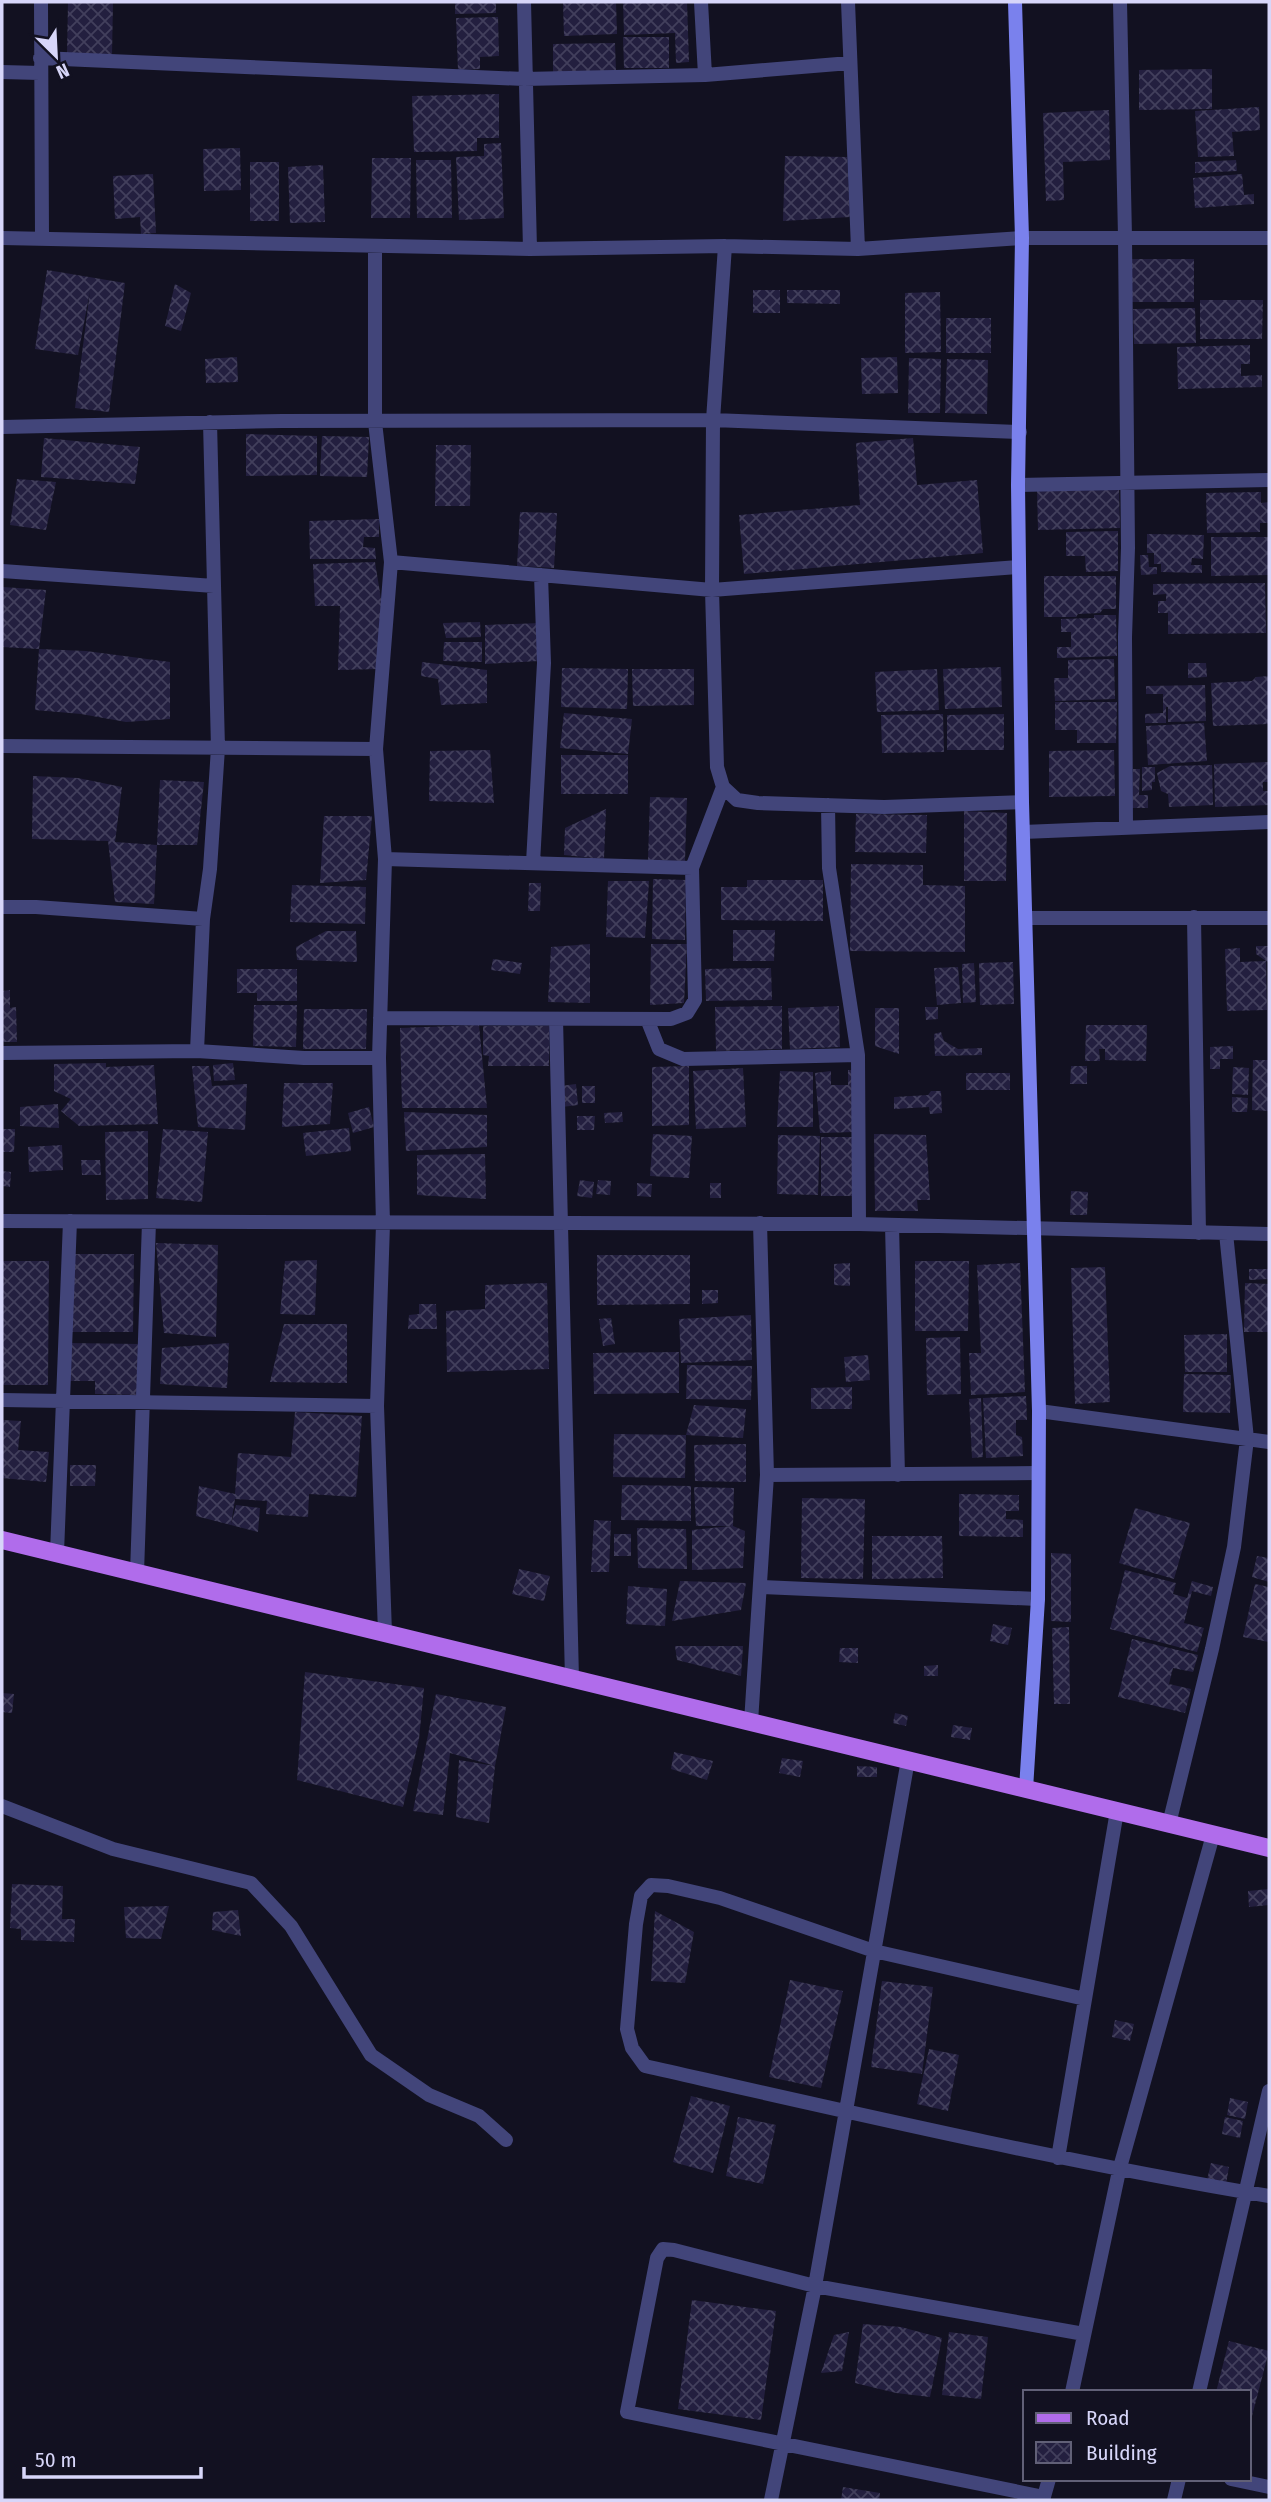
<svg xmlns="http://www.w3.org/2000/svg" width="1271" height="2502" viewBox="0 0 1271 2502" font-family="'Fira Sans Condensed',sans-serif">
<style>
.building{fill:url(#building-cross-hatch)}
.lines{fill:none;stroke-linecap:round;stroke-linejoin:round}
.lane{stroke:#42457a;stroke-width:14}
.street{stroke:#42457a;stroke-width:14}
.secondary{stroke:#7a81ed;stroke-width:14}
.primary{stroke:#b06ceb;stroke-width:18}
</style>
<defs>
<pattern id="building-cross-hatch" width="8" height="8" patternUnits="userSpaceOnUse" patternTransform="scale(1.75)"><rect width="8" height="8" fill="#231f3f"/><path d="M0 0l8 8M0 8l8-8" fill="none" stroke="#423f5c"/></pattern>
</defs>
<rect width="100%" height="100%" fill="#121121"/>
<path class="building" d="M68,2H113L112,55L67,54Z
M455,2H496V13L455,14Z
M563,2H616L617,34L564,36Z
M623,2H687L689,62L676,63L675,33L624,35Z
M498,17L499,56L480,57V69L458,70L456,18Z
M623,37H669V68H624Z
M615,43L616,71L553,73V44Z
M1212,69V109L1139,110V70Z
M499,94V138H477V151L414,152L412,96Z
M1259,107L1260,130L1232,132L1234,156L1198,157L1195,111Z
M1109,110L1110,160L1063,162L1064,200L1046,201L1043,113Z
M501,143L504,218L459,220L456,157L484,156V144Z
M240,148L241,190L204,191L203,149Z
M785,156L847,157L850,217L783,221Z
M372,158H411L410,218H371Z
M416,160H451L452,218H417Z
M1236,160L1237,171L1195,173V162Z
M250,162H279V221H250Z
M323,165L325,222L290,223L288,167Z
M153,174L156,233L141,234L140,217L115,219L113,176Z
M1242,174L1244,195L1254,194V204L1195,208L1193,178Z
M1130,259H1194V302H1129Z
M47,270L125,283L109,412L75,408L90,291L78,355L35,349Z
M175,284L191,293L181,331L165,326Z
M753,290H780V313H753Z
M787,290H840V304L787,303Z
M940,292L941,352L905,353V293Z
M1200,300H1263L1262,339H1200Z
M1195,308L1196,343L1134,344L1133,309Z
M946,318H991V353H946Z
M1250,345V364H1241V376L1262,375V387L1178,389L1177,347Z
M237,357L238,382L206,383L205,359Z
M897,357L898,393L862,394L861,358Z
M909,358L941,359L940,413H908Z
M947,359L988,360L987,414L945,413Z
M246,434L317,436V475L246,476Z
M322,436L369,437L367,477L320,476Z
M44,438L140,447L135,484L41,477Z
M913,438L917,485L977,480L983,553L744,574L739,515L860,505L856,443Z
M436,445H471L470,506H435Z
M17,479L56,482L46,530L10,525Z
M1119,488L1120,528L1038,530L1037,490Z
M1261,492V503L1269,502V523H1260V532L1207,533L1206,493Z
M520,512L557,513L554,568L517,566Z
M379,519V537H364L363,547L375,548L376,559H310L309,521Z
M1118,531V571L1086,572L1085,556H1066V532Z
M1147,534L1204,535L1203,559L1192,558L1191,565H1202V573L1161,572V564H1154V553H1147Z
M1211,537H1268V575L1211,576Z
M1140,555H1148L1149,567H1157V574L1141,575Z
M375,562L382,605L380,669L338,670L340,606H315L313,564Z
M1044,576H1116V609H1103L1100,613L1078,614L1076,617H1044Z
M1265,583L1266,633L1168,634V613H1158V601H1166V594L1153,595V584Z
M3,587L46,590L39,649L86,651L170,662V719L126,722L81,714L35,710L39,649L2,647Z
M1094,615H1116L1117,656L1057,658V647H1071V632H1061V619L1094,618Z
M480,622L481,637L446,638L443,623Z
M540,623L539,661L485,664V625Z
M444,642H482V662L443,661Z
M1114,659L1115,699L1055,701L1054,678H1068V660Z
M422,662L487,670V703L441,705L438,679L421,676Z
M1188,663H1206L1207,677L1188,678Z
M1001,667L1002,707L945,709L943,669Z
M562,668L628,669L627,709L561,707Z
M632,669H694V705L633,706Z
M937,669L939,710L877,712L875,672Z
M1269,676V724L1213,726L1211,683L1252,681L1256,677Z
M1205,685L1206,721L1168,722V707H1166V723H1145V714L1163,713V694H1146V686Z
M1055,702H1117L1116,743H1077V730H1055Z
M564,713L632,719L628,754L560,748Z
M943,714L944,752L882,753L881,715Z
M1004,714V750H947V715Z
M1204,723L1207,761L1148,765L1146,726Z
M490,750L494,803L429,801L430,751Z
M1114,750L1115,796L1049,797V751Z
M561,755H628V794H561Z
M1269,762V782H1263V791H1269V805L1215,807L1214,764Z
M1212,765L1213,805L1169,807L1168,794L1161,791L1157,773L1170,766Z
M1142,767H1155V782H1152V790L1142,791Z
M1133,769H1140L1139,795H1148V808H1132Z
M33,776L78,778L122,787L115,842L157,845L154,904L115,902L108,841L32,839Z
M160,780L204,782L197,845H157Z
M650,797L687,798L685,861L648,860Z
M606,809L604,859L564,855L565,828Z
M964,811L1007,813L1006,881H964Z
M856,814L927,815L926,853L855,852Z
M324,816H372L366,880L320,883Z
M851,864L923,865V885L965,886V952L850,951Z
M653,879L686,880L685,940L652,939Z
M747,880H823V921L721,920V887H747Z
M608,881H649L645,938L606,937Z
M529,883H541L540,911H528Z
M292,885L366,887L365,924L290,922Z
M733,930H775L774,961H733Z
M326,931H356L357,962L297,960L296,947Z
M590,944V1003L548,1002L551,947Z
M651,944H687L684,1003L650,1005Z
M1256,946H1269V963L1256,954Z
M1240,948V962L1266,961L1267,1010L1227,1011L1225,949Z
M493,959L522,963L520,974L491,970Z
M1013,962L1014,1004L980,1005L979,963Z
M974,963L976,1002L963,1003L962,964Z
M958,967L961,1003L937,1005L934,968Z
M771,968L772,1000L706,1001L705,969Z
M237,969H297V1001H257V993H237Z
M10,990V1008L16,1007L17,1042H2V991Z
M254,1005H297L296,1047L253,1046Z
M782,1006V1049L716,1051L715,1007Z
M839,1006L840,1047L790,1049L788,1008Z
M925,1007H938V1019L926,1020Z
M875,1008H899V1054L875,1046Z
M304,1009H367L366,1049H303Z
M479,1025L487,1108H402L400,1028Z
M1086,1025H1147L1146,1061L1105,1060V1049H1099L1100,1061H1085Z
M483,1026H549V1066H488L489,1056L483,1055Z
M941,1032L944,1041L958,1049L982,1048V1055L935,1056L934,1034Z
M1233,1046V1059H1220V1069H1210V1047Z
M1253,1060H1269V1111L1252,1110Z
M106,1063V1067L154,1065L158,1124L79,1126L61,1111L71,1099L54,1091V1064Z
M233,1063L235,1080L214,1081L213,1065Z
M192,1066H209L212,1086L247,1084L245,1130L198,1127Z
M689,1066V1125L652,1126V1067Z
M1071,1066H1087V1084H1070Z
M1233,1067L1249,1068L1248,1095L1232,1094Z
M743,1068L746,1127L696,1129L693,1071Z
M848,1070H855V1132L820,1133L815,1073L831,1071V1085H848Z
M780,1071L813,1072V1127H777Z
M966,1073H1010V1090H966Z
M284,1083H333L330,1124L282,1127Z
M576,1084L578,1105L562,1107L560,1086Z
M582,1086H595V1103H582Z
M931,1091H941L942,1113L930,1114L929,1107L894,1109V1097L928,1095Z
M1232,1097L1248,1098L1247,1112H1232Z
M58,1104L59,1128L20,1126V1107Z
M369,1107L374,1127L353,1133L348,1113Z
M404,1112L487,1115V1147L406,1151Z
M622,1112L623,1122L605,1123L604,1113Z
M577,1116H595L594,1130H577Z
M349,1128L351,1151L306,1156L303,1133Z
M2,1129H15L14,1152H2Z
M163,1129L208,1132L202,1202L156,1198Z
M148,1131V1199L106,1200L105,1132Z
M653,1134L692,1136L689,1178L650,1176Z
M874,1134L926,1135L930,1200H917L918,1211H875Z
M778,1135L820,1136L818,1195L777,1194Z
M821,1137H856V1196H821Z
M62,1145L63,1170L29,1172L28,1147Z
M485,1154L486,1199L417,1195V1155Z
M81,1160H100L101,1175H82Z
M2,1171L11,1172L10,1187L2,1186Z
M580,1180L594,1182L592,1198L577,1196Z
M598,1180L611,1181L610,1195L596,1194Z
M637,1183L652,1184L651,1197L637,1196Z
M710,1183H721V1198H710Z
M1071,1191L1088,1192L1087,1215H1070Z
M156,1243L218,1245L216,1337L164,1333Z
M72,1254H134L133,1332H72Z
M597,1255H690V1304L597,1305Z
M317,1260L315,1315L280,1314L285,1261Z
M2,1261H49L48,1385H2Z
M915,1261H969L968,1331H915Z
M850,1263V1286L834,1285V1264Z
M1020,1263L1025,1392L971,1395L969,1353H981L977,1265Z
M1105,1267L1110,1402L1075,1404L1071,1268Z
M1249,1269H1269V1279L1249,1280Z
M547,1283L549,1369L447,1372L446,1311L485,1309V1285Z
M1245,1283L1269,1284V1332H1244Z
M702,1290H718V1303L702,1304Z
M419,1304H436L437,1329H408L409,1315L419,1314Z
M751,1315L752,1360L681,1363L679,1319Z
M611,1318L615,1344L603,1346L599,1319Z
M284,1324H347V1383L270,1382Z
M1227,1334V1372H1185L1184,1335Z
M960,1337L961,1394L927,1395L926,1338Z
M66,1343L140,1344L139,1395L95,1394V1381H66Z
M229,1343L227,1388L160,1384L162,1348Z
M679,1352V1393L594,1394L593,1353Z
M868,1355L870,1380L846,1382L844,1357Z
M687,1365L752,1366L751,1400L686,1399Z
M1184,1374L1231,1375L1230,1413L1183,1412Z
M852,1387V1409H811V1388Z
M1026,1396L1027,1420H1016V1435L1022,1437L1023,1456L986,1458L983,1398Z
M981,1398L983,1457L972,1458L969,1399Z
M694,1405L746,1409L743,1438L686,1435Z
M295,1412L362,1416L356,1497L309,1494L308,1517L266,1514L267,1501L235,1499L231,1525L196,1516L199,1486L235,1494L238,1453L291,1457Z
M2,1420L21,1421L18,1450L49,1452L46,1482L2,1478Z
M614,1434L686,1435L685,1478L613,1477Z
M746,1444V1482L695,1481L694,1445Z
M70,1465H96L95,1486H70Z
M622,1485L691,1486V1521L621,1520Z
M694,1487L734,1488L733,1526L745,1531L743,1568L692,1570V1530L731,1526H696Z
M959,1494L1019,1495V1511H1006V1519L1023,1520V1537L959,1536Z
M802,1498L865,1499L863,1579L801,1578Z
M236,1505L260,1508L258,1532L231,1525Z
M1135,1508L1190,1523L1174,1579L1119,1563Z
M594,1520L611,1521L609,1572H591Z
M637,1528L686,1529L687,1569L638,1568Z
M614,1534H631V1556H614Z
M872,1536H942L943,1578L872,1579Z
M1051,1553L1071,1554V1622L1051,1621Z
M1257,1556L1269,1558V1582L1252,1577Z
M519,1569L550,1576L544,1601L512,1594Z
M1125,1570L1176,1583L1173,1594L1187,1598L1192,1581L1213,1587L1211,1596L1192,1591L1184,1623L1204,1628L1197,1652L1110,1629Z
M680,1581L746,1583L741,1610L672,1621Z
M1255,1584L1269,1587V1642L1243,1637Z
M628,1586L667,1589L665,1626L626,1624Z
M993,1624L1012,1628L1008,1645L990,1641Z
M1069,1627L1070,1704H1054L1052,1628Z
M1132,1639L1198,1655L1193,1672L1173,1668L1169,1684L1191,1689L1185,1713L1118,1697Z
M675,1646H743L741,1676L677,1660Z
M840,1648H858V1663L839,1662Z
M938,1665V1676H924V1666Z
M305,1672L424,1688L419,1739L403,1807L297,1780Z
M2,1693L14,1694L12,1713L2,1712Z
M436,1694L506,1707L495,1766L450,1753L443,1815L413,1811Z
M895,1713L908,1716L906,1726L893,1723Z
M953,1725L972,1728L970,1740L951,1737Z
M674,1752L713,1761L707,1780L671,1769Z
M782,1758L803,1761L800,1777L779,1773Z
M459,1760L495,1766L489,1823L456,1817Z
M857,1766L877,1767V1777H857Z
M12,1884L63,1886L62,1919H75L74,1942L21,1940V1929L10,1928Z
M1269,1889V1905L1249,1907L1248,1891Z
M169,1906L161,1939L126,1938L124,1907Z
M238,1910L241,1936L212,1930L213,1912Z
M655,1911L694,1932L685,1983L651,1981Z
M790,1980L843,1991L821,2088L769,2077Z
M882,1981L933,1987L922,2074L871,2067Z
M1115,2020L1134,2024L1130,2041L1112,2037Z
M929,2049L959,2055L948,2111L917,2104Z
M691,2096L730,2106L713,2173L673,2162Z
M1230,2098L1248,2102L1245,2119L1227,2115Z
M738,2117L776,2125L763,2184L726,2176Z
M1225,2117L1243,2121L1240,2138L1222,2134Z
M1211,2163L1229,2167L1226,2184L1207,2180Z
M692,2300L776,2311L761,2420L678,2409Z
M863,2324L901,2327L942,2338L930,2397L896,2393L855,2383Z
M849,2332L842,2371L821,2373L834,2335Z
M949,2332L988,2337L981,2399L942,2395Z
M1229,2341L1269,2351L1252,2416L1248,2415V2392H1216Z
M843,2487L880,2493L879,2500H841Z"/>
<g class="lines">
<path class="lane" d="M2,1806L113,1849L251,1883L291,1926L371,2055L429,2095L479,2116L506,2140"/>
<path class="street" d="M41,2L42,237
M524,2L530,249
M701,2L705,75
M848,2L858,249
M1120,2L1125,237L1128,548L1125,637L1126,827
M40,58L524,79L705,75L850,63
M2,72L40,73
M2,238L530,249L725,246L858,249L1022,238H1269
M375,246V422L391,562L376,749L385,859L379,1058L383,1224L377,1406L385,1633
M725,246L713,420L712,590L717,767L723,787L737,800L758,803L884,807L1022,802
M2,427L282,421L713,420L1020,432
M1018,485L1269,480
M391,562L712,590L1019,567
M2,571L214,586
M2,746L376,749
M828,805L829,868L858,1055L859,1224
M1023,832L1269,822
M385,859L692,868L723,787
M533,863L544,663L541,575
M2,907H36L203,919
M1194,917L1199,1233
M1027,918H1269
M380,1018L671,1019L687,1013L695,1000L692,868
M556,1019L572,1679
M647,1019L659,1049L683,1059L858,1055
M197,1051L203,919L210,869L218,748L210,422
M2,1053L197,1051L304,1058H379
M2,1221L859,1224L1269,1234
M892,1225L898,1475
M2,1400L377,1406
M1039,1411L1269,1442
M767,1475L1038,1473
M57,1553L70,1221
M137,1573L149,1222
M760,1587L1038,1599
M751,1722L767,1475L760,1223
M1169,1824L1212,1649L1234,1547L1247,1439L1226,1233
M1085,1999L874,1951L720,1898L668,1886L651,1885L641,1896L636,1924L627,2029L632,2048L645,2066C853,2113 1059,2161 1269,2196
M1058,2158L1117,1811
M1072,2392L1119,2171L1213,1835
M1199,2392L1269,2091
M1231,2479L1269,2487
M1044,2497L627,2412L657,2258L663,2249L674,2250L815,2286L1084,2334
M771,2500L815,2286L908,1760
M1043,2500L1049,2479
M1174,2500L1179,2479"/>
<path class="secondary" d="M1015,2L1022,238L1018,485L1022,802L1039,1411L1038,1599L1026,1789"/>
<path class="primary" d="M2,1540L1269,1848"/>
</g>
<rect width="1271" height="2502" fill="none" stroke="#d7d6f9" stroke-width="7"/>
<rect x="1023" y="2390" width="228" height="91" fill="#121121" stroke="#616077" stroke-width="2"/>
<rect x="1036" y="2413" width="35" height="10" fill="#b06ceb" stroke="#616077" stroke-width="2"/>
<text x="1086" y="2425" font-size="21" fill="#d7d6f9">Road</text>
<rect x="1036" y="2442" width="35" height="21" fill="url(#building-cross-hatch)" stroke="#616077" stroke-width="2"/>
<text x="1086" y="2460" font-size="21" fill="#d7d6f9">Building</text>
<g transform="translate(56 56) rotate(156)" stroke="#121121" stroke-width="5" paint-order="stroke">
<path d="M0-5L12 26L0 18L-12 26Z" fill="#d7d6f9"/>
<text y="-10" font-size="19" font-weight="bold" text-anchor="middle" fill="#d7d6f9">N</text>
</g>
<path d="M24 2467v10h177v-10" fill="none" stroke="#d7d6f9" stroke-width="3.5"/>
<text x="35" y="2467" font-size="21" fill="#d7d6f9" stroke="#121121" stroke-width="5" paint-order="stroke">50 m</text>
</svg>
